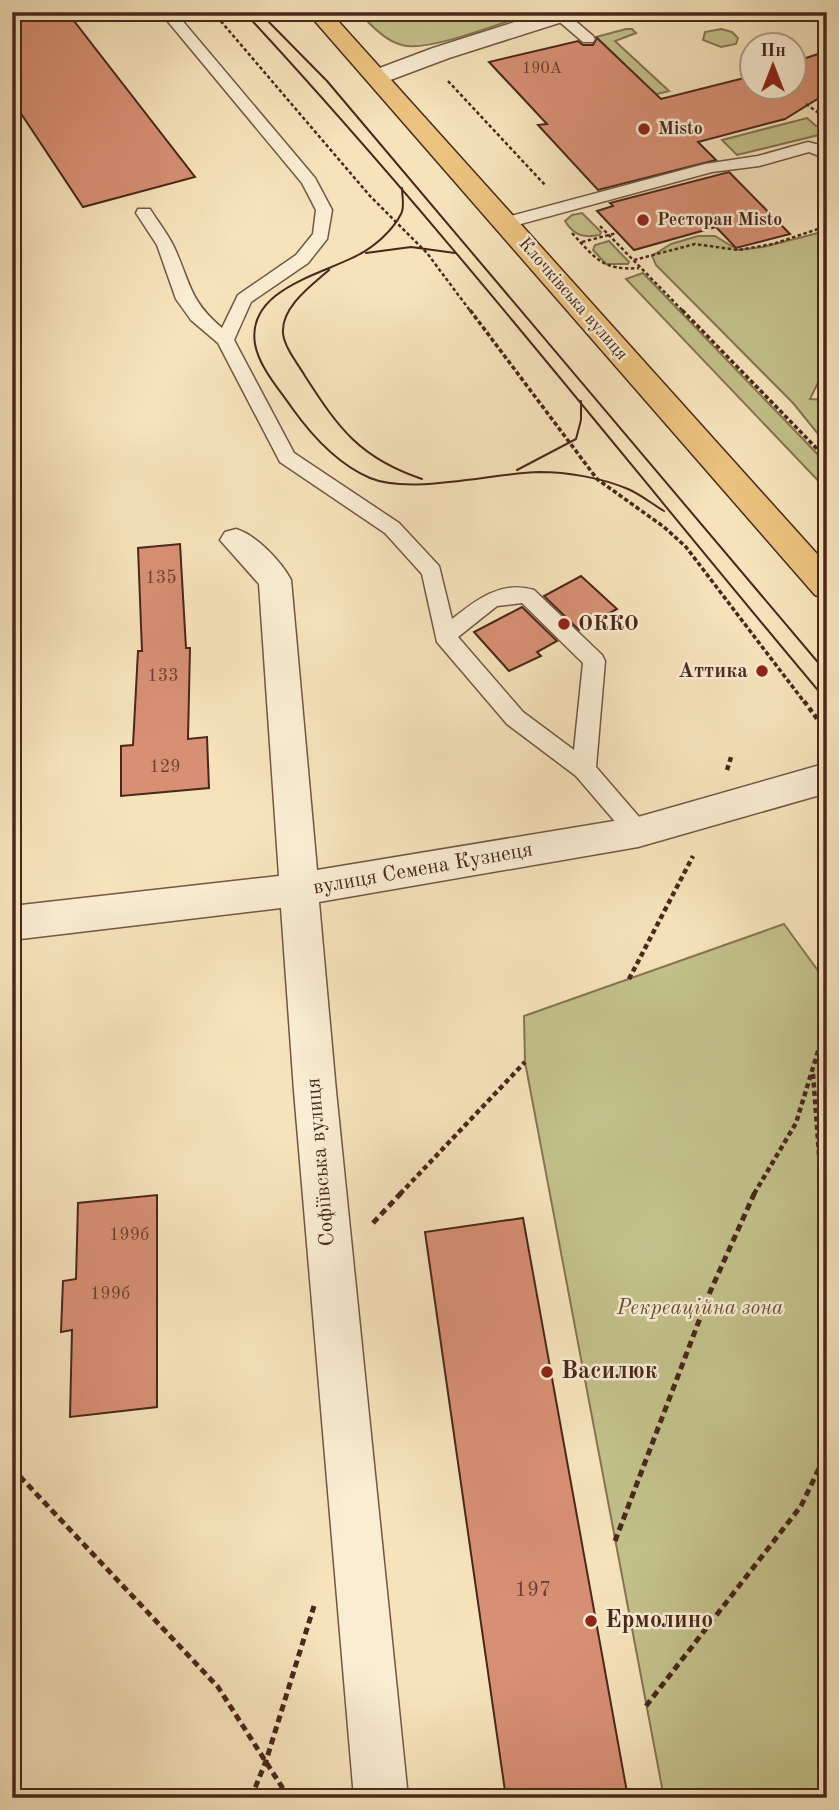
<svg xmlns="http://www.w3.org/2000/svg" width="839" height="1810" viewBox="0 0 839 1810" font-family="'Old Standard TT',serif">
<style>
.green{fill:#c3c18b;stroke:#867453;stroke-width:2}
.building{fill:#d89074;stroke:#49271b;stroke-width:2}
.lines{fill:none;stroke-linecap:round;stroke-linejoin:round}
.service-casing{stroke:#745643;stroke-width:3}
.minor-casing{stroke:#745643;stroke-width:3}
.primary-casing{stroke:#49271b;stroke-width:3}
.path-far3{stroke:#49271b;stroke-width:2.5;stroke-dasharray:3.5 2.5;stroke-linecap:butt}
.path-far2{stroke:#49271b;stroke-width:3.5;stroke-dasharray:4.5 2.5;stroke-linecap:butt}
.path-far1{stroke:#49271b;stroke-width:4.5;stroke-dasharray:5 3.5;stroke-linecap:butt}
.path{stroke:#49271b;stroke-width:5;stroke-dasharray:7 4.5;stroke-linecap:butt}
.service{fill:#f9edd3;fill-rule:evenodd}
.minor{fill:#f9edd3;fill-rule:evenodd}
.primary{fill:#ebc27e;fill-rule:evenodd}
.tram{stroke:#49271b;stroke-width:2}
.poi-dot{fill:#8f2418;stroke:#f9edd3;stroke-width:2.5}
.labels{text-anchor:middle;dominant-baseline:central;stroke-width:5;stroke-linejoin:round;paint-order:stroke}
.far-number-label{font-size:16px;fill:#6d4131}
.far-poi-label{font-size:18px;font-weight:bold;fill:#49271b;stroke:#f9edd3;text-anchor:start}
.far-street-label{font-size:18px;fill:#49271b;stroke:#f9edd3}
.number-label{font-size:18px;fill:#6d4131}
.poi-label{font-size:21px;font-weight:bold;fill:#49271b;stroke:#f9edd3;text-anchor:start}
.street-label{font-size:21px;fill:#49271b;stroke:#f9edd3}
.park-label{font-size:21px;font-style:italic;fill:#684e37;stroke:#f9edd3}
.near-number-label{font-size:21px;fill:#6d4131}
.near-poi-label{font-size:24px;font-weight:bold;fill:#49271b;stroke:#f9edd3;text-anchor:start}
</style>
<rect width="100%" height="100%" fill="#f6e3bb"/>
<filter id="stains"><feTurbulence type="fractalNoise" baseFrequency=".00286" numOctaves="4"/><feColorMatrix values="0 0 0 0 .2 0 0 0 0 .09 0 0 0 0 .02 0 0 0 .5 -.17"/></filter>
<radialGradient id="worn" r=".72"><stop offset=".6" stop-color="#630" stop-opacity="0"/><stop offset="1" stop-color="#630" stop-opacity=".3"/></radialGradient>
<path class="green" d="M358,12H535C506,21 428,53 402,45C385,41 370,24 358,12Z
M626,29H632L636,33L615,41L669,91L634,100L637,77L596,37Z
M721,29L732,32L738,38L736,44L721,47L703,40L705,32Z
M807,118L816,126L825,124L827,133L737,155L722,140Z
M582,213L601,232L600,235C584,238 574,236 565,221L572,215Z
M827,224V364L810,399L827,400V445L793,403L656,265L652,256L671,244L698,236H715L738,250L763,247L818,233Z
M609,241L629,262L628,264H606L593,250L595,245Z
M643,273L827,464V490L626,279Z
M784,924L827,983V1798H664L525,1062L524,1016Z"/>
<path class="building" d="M12,12H67L195,177L83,207L12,100Z
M597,38L661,99L752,76V88H794V62L827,51V93L785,119L698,142L716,160L598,190L538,125L547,124L489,62L578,41L583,45H593Z
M729,172L790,234L736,248L716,227L634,250L597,211L613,206L610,203Z
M180,544L186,648H190L188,739L207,737L209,788L121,796V746L133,745L138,651H142L138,548Z
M581,576L617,609L579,630L544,596Z
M522,607L557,641L537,652L541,656L509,671L474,632Z
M157,1195V1407L70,1417L72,1330L61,1332L63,1281L76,1279L78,1203Z
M523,1218L628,1798H506L425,1232Z"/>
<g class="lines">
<g class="service-casing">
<path id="service" d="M160,12H175L315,178L332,210L327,239L308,263L251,302L234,340L294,453L399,523L439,566L452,619C476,600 501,580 534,590L602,655L605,661L596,767L646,825L650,832L646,839L638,842L630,839L576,776L507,724L437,642L422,574L385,533L280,462L218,343L191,320L176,299L157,245L136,213L138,209H150C158,222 168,234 174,247C191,284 189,300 222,328L238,295L296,255L313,234L316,210L302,183ZM522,603L583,663L574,750L523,712L458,637L497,606Z
M555,12H565L593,36L595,39L593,42H583L555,18Z
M808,142L827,147V159L809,152L759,166L712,172L506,228L498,223L500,219L705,164L758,156Z"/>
</g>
<g class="minor-casing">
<path id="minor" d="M546,12H581L578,17L449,58L385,82H369L365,77L369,72L433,48Z
M236,529C256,535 281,561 291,580L317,870L638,817L827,763V793L638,847L319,902L336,1091L408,1798H354L294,1091L281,908L12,940V906L279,876L259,584L220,540L225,532Z"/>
</g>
<g class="primary-casing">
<path id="primary" d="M307,12H330L827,565V599L815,595Z"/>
</g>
<path class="path-far3" d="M213,12L370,196L427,253L471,312
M448,81L545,185
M806,104L827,119
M600,226L684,312
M572,233C595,258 603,271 639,268
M582,242L617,233
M634,260L695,244L738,250L773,244L827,226"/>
<path class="path-far2" d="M470,310L597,479L664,527L686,547L805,703
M682,310L827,459"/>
<path class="path-far1" d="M804,701L821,724
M727,770L732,754
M629,979L693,856
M813,1074L822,1194
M400,1194L525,1062
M754,1194L796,1123L827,1022"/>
<path class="path" d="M821,1192L827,1269
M373,1223L402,1192
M12,1468L218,1687L289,1798
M615,1541L710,1292L755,1192
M646,1706L801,1506L827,1452
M251,1798L266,1761L314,1606"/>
<use href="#service" class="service"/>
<use href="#minor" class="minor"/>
<use href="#primary" class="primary"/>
<path class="tram" d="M244,12C449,233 633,471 827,701
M259,12L327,81L827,673
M402,188C402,196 405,207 401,214C393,230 375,246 360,254C325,274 246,288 255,344C259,367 279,389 292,408C312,436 337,464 370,478C411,495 494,473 539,472C568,472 602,478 628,489C640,494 652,504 664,511
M366,253L411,247L455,253
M329,270C312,285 281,307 283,333C284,347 298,364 305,376C339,429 360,458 422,479
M517,470L576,439L581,420V401"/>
</g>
<g class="poi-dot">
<circle cx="644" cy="129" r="7"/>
<circle cx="643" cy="220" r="7"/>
<circle cx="564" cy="624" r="7"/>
<circle cx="762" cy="671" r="7"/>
<circle cx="547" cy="1372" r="7"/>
<circle cx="591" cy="1621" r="7"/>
</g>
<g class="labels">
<g class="far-number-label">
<text x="542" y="69">190А</text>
</g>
<g class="far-poi-label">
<text x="658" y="129">Misto</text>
<text x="657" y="220">Ресторан Misto</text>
</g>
<g class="far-street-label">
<text transform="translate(573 299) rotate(49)">Клочківська вулиця</text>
</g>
<g class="number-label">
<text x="161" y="578">135</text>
<text x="163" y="676">133</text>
<text x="165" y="767">129</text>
<text x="129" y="1235">199б</text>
<text x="110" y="1294">199б</text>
</g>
<g class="poi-label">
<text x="578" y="624">ОККО</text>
<text x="748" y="671" text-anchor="end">Аттика</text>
</g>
<g class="street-label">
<text transform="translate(423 869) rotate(-10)">вулиця Семена Кузнеця</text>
<text transform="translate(321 1162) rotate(-95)">Софіївська вулиця</text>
</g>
<g class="park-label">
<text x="700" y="1308">Рекреаційна зона</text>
</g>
<g class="near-number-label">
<text x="533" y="1590">197</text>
</g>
<g class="near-poi-label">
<text x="561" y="1372">Василюк</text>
<text x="605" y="1621">Ермолино</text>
</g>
</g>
<rect width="839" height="1810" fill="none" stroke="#f6e3bb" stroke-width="42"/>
<rect x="14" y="14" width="811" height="1782" fill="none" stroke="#49271b" stroke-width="3.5"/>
<rect x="21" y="21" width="797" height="1768" fill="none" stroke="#49271b" stroke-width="2"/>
<g transform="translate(773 66)"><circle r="33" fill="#f9edd3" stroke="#b39e89" stroke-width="2"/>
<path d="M0-5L12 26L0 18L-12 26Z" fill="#8f2418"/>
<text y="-10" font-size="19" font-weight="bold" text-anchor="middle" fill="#49271b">Пн</text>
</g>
<rect width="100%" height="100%" filter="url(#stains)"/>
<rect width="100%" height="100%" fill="url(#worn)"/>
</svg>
